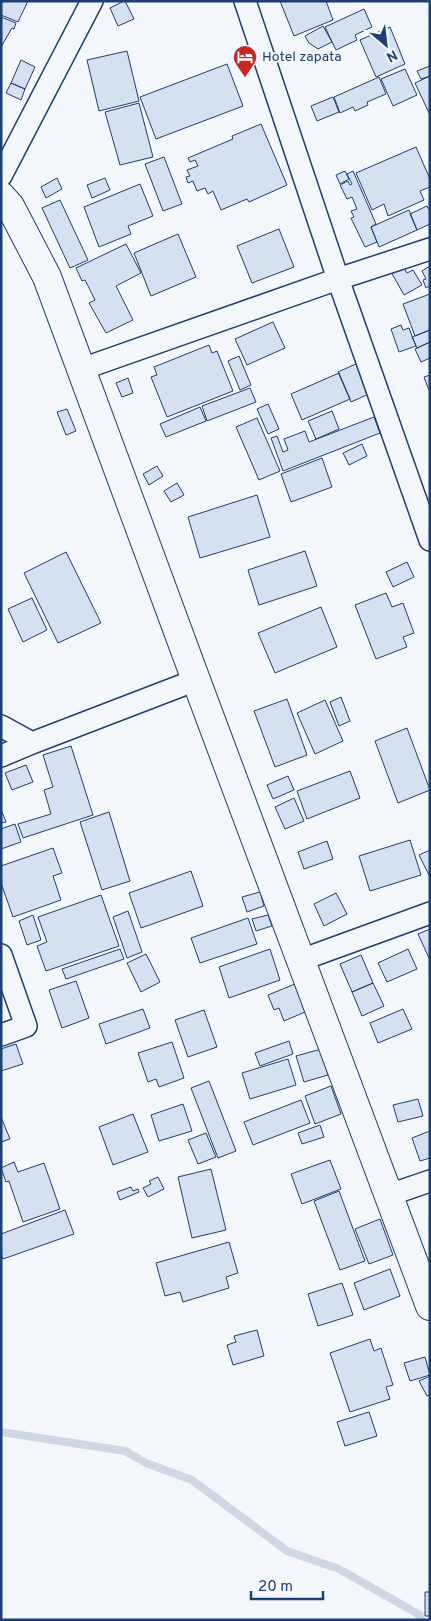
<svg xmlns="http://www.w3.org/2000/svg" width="431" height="1621" viewBox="0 0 431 1621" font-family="Overpass,sans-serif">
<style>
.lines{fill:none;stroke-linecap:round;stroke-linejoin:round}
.stream{stroke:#cfd7e4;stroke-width:8}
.building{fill:#d5e0f0;stroke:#1d3f73}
.minor-casing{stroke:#1d3f73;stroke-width:24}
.tertiary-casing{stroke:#1d3f73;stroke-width:30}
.minor{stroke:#f4f7fb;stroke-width:21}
.tertiary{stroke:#f4f7fb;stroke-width:28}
.labels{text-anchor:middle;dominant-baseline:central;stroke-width:4;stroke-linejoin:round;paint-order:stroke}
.poi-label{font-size:14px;fill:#1d3f73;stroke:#f4f7fb;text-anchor:start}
</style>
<rect width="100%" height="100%" fill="#f4f7fb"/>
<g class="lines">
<path class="stream" d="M1,1432L125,1451L146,1463L192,1480L287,1551L339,1569L420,1615L421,1620"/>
</g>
<path class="building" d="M1,1H28L18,22L1,15Z
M124,1H125L134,19L118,26L110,8Z
M280,1H326L333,20L294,36Z
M364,9L372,27L355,35L357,40L336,50L325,27Z
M1,17L16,23L14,29L12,28L1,47Z
M323,26L332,42L318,49L309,43L305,36Z
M390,27L405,64L376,77L360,40Z
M127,51L139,101L99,111L87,60Z
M21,60L35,67L25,89L11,83Z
M227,64L243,106L156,139L140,97Z
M430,66V76L421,79L417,71Z
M405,69L417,95L393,106L381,79Z
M430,76V115L415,83Z
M379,77L386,94L367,102L368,105L355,111L353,107L340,113L334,97Z
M11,83L25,89L21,100L6,93Z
M333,97L339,112L317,121L311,106Z
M139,103L153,157L120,165L105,112Z
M261,124L287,185L249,202L247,199L221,210L213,191L208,194L205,188L197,191L193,181L188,183L186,177L190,176L187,170L198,166L195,160L190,162L188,158L233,139L232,136Z
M416,147L430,179V187L420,191L424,200L388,216L384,204L372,210L356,173Z
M164,157L182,204L163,211L145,164Z
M345,171L349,179L340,184L336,175Z
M353,171L376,224L371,227L377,242L365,247L351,218L354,217L351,211L357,209L352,197L347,199L340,185L348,181L350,185L352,184L347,174Z
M57,178L62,189L46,198L41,187Z
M105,178L110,190L92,198L87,185Z
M140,184L153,216L128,226L131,234L99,247L84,207Z
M60,200L88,260L70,268L42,208Z
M427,206L430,212V224L417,230L410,214Z
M409,210L417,230L379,247L371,227Z
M279,229L294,267L252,283L237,246Z
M178,234L196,277L151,296L134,253Z
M126,244L141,273L116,286L133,320L106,333L89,303L95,300L85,280L82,281L76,268Z
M398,265L401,270L404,268L407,273L413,270L422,285L404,295L390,270Z
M430,266V288L429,286L426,288L423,280L426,279L422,271Z
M430,294V330L415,336L403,304Z
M273,322L285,348L247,365L235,339Z
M401,325L403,330L409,328L416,346L399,352L391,329Z
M430,330V342L417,348L412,337Z
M430,342V358L421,362L415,349Z
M209,345L212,353L217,351L233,391L167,417L151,377L157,375L154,367Z
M239,356L251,385L240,390L228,361Z
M358,363L371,393L351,402L338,372Z
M339,373L350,399L302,420L291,394Z
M430,375V393L424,377Z
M128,378L133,393L122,397L116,383Z
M250,388L256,402L207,421L202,406Z
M268,404L279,429L268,434L257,409Z
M200,407L206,421L166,437L160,424Z
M67,409L76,431L66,435L57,412Z
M332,411L339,429L316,439L308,421Z
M374,417L380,433L283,471L271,438L277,436L283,452L288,450L284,439L305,431L309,442Z
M257,418L280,471L259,480L236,427Z
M362,444L367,456L349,465L343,453Z
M322,458L332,487L291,502L281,474Z
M157,466L163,476L149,485L143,474Z
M177,483L184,495L171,502L164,491Z
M257,495L270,537L200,558L188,517Z
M305,551L317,586L259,605L248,570Z
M66,552L101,623L58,643L24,573Z
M407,562L414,577L393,587L386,572Z
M386,593L392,607L403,603L414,633L403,637L407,647L376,659L355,605Z
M32,598L47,630L23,642L8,609Z
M321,607L337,647L275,673L258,633Z
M341,697L350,721L339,726L330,702Z
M287,699L307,755L275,767L254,711Z
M325,700L343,741L315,754L297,713Z
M407,728L430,790L398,803L375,741Z
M71,746L93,815L23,838L18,824L51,814L44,790L53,787L43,755Z
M26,765L33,782L12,790L5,773Z
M350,771L360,798L307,819L297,791Z
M288,776L294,790L273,799L267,785Z
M294,798L304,821L285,829L275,807Z
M1,809L6,822L1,823Z
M109,812L130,881L102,890L80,822Z
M15,824L21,842L1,849V829Z
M410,840L421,875L370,891L359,856Z
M327,841L333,859L304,869L298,852Z
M53,848L62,873L53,876L61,900L13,917L1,883V866Z
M430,850V877L419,855Z
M191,871L203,906L141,928L129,893Z
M260,892L264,906L247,912L242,897Z
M336,893L347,914L324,926L314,904Z
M101,895L119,946L46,971L37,946L47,942L38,917Z
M128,911L142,952L127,958L113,917Z
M33,915L41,940L27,945L19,921Z
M268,915L272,926L256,931L252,919Z
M248,918L257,944L200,963L191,938Z
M430,929V960L418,934Z
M120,949L124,959L66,979L62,969Z
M270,949L280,980L229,998L219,967Z
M408,949L417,969L387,982L378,963Z
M146,954L160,982L141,992L127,963Z
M361,955L373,983L352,992L340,964Z
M76,981L89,1018L62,1028L49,990Z
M373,983L384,1006L362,1016L352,992Z
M295,984L305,1012L284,1021L279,1008L274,1010L268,995Z
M143,1009L150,1028L106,1044L99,1024Z
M403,1009L412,1029L378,1043L370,1023Z
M204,1010L217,1047L188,1057L175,1020Z
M289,1041L293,1054L260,1066L255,1053Z
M172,1042L184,1078L159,1087L156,1079L148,1082L138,1053Z
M16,1044L23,1064L1,1071V1049Z
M321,1049L328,1075L304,1082L296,1056Z
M288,1059L296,1085L250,1099L242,1073Z
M209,1081L236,1151L218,1158L191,1088Z
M331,1086L341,1114L315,1124L305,1096Z
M418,1099L423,1116L398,1122L393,1105Z
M301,1100L310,1123L253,1145L244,1122Z
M183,1104L192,1131L159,1141L151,1115Z
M133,1114L148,1152L113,1165L99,1127Z
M1,1117L10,1139L1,1142Z
M320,1125L324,1137L302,1144L298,1133Z
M430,1131V1158L420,1161L412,1138Z
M206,1133L216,1157L198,1164L188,1140Z
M330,1160L341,1189L302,1204L291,1174Z
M14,1162L18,1172L44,1163L60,1209L23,1222L9,1181L6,1182L1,1168Z
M211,1169L226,1230L192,1238L178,1177Z
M158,1177L164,1189L148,1197L143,1188L151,1184L149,1181Z
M131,1187L133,1191L138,1189L139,1192L120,1200L117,1192Z
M339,1191L365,1261L340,1270L314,1201Z
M65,1210L74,1234L3,1259L1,1254V1234Z
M380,1219L393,1255L369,1264L355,1229Z
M229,1242L238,1273L226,1277L229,1288L183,1302L180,1292L165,1296L156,1263Z
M390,1269L400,1296L364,1310L354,1283Z
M342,1283L353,1315L318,1326L308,1294Z
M257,1330L264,1356L233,1365L227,1345L236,1342L234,1336Z
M370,1339L374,1351L381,1348L393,1385L386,1387L390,1399L350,1412L330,1353Z
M425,1357L430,1375L410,1381L404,1363Z
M430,1376V1395L427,1396L419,1381Z
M369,1412L377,1436L345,1446L337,1422Z
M425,1592H430V1616H425Z"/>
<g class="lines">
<g class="minor-casing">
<path id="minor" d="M245,1L338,279L430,540
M1,176L92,1
M82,369L338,279L430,249
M1,726L32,743L1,756
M32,743L196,680
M1,955L26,1026L1,1035
M301,960L430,913
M389,1195L430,1181"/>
</g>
<g class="tertiary-casing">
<path id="tertiary" d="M1,196L10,206L47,277L196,680L430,1306"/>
</g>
<use href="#minor" class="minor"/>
<use href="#tertiary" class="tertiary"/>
</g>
<defs>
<g id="hotel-pin" transform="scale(1.25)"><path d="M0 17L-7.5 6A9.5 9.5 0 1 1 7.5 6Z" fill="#c62828" stroke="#f4f7fb"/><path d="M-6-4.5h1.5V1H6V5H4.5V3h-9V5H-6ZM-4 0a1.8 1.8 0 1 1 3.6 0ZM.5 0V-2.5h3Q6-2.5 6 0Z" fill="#fff"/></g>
</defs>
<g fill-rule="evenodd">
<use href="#hotel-pin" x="245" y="57"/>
</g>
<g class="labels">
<g class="poi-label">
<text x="262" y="57">Hotel zapata</text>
</g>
</g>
<rect width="431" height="1621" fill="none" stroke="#1d3f73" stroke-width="5"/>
<g transform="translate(386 45) rotate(152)" stroke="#f4f7fb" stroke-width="4" paint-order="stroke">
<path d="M0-4L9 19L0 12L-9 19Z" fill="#1d3f73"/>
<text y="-8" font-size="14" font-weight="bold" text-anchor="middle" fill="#1d3f73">N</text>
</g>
<path d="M251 1591v8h72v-8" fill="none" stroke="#1d3f73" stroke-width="2.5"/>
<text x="258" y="1591" font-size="15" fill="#1d3f73" stroke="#f4f7fb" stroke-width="4" paint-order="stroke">20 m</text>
</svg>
